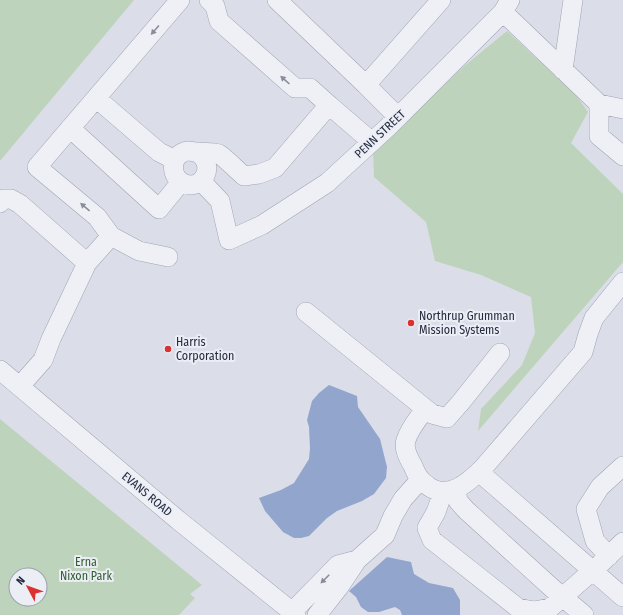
<svg xmlns="http://www.w3.org/2000/svg" width="623" height="615" viewBox="0 0 623 615" font-family="'Fira Sans Condensed',sans-serif">
<style>
.green{fill:#bed3bc;fill-rule:evenodd}
.water{fill:#92a5cc}
.lines{fill:none;stroke-linecap:round;stroke-linejoin:round}
.minor-casing{stroke:#a0a4b2;stroke-width:20}
.minor{stroke:#eef0f6;stroke-width:19}
.oneway{fill:#898d9a}
.poi-dot{fill:#dd3131;stroke:#ebeef5;stroke-width:1.5}
.labels{text-anchor:middle;dominant-baseline:central;stroke-width:4;stroke-linejoin:round;paint-order:stroke}
.street-label{font-size:12px;fill:#242a3f;stroke:#ebeef5}
.poi-label{font-size:12px;fill:#242a3f;stroke:#ebeef5;text-anchor:start}
.park-label{font-size:12px;fill:#315d30;stroke:#ebeef5}
</style>
<rect width="100%" height="100%" fill="#dbdee8"/>
<path class="green" d="M0,0H134L0,161Z
M507,31L576,95L588,112L571,143L623,194V262L478,431L481,409L522,365L535,333L531,297L481,275L435,261L426,222L374,177L373,152L463,67Z
M0,419L202,585L190,594L195,598L179,615H0ZM16,575H40V599H16Z"/>
<path class="water" d="M329,385L357,396L358,407L380,439L387,467L386,478L374,494L362,501L337,511L327,518L309,536L301,538H294L283,532L265,511L259,498L281,490L294,483L309,459L310,448L309,427L307,420L312,401L319,393Z
M387,557L411,562L414,574L429,583L453,588L460,600V615H402L400,610L395,607L379,612H368L361,607L356,597L349,591Z"/>
<g class="lines">
<g class="minor-casing">
<path id="minor" d="M209,0L215,6L219,21L295,88H310L329,105
M277,0L366,85
M503,12L599,104
M563,70L573,0
M96,98L159,152L175,160
M623,109L599,104V136L623,156
M398,117L366,85L441,0
M70,128L159,209L181,182
M198,153C217,166 202,192 183,183C171,177 170,159 182,153C183,152 187,151 188,151C192,151 194,152 197,152C204,153 212,152 219,154C223,156 239,172 244,176L259,174L275,168L329,105L372,142
M201,181L220,201L229,240L262,225L327,183L388,127L503,12L510,0
M0,203L3,199H11L20,204L87,263
M111,236L97,217L37,167L180,0
M306,312L432,414L447,418L461,402L500,353
M0,370L178,520L296,615
M20,386L43,360L51,339L87,263L111,236L139,251L168,257
M425,409C418,419 410,428 406,440C403,449 409,459 413,466C415,471 417,476 421,480C422,482 426,484 428,486C448,501 469,482 483,468L583,352L588,334L594,318L623,282
M479,472L623,597
M456,490L458,501L466,510L552,588L584,615
M443,492L436,512L427,528L432,540L518,608L534,611L550,608L598,566L623,542
M609,556L595,541L586,509L600,487L623,466
M292,612L338,565L357,560
M317,615L339,587L357,560L385,535L393,516L403,499L420,480"/>
</g>
<use href="#minor" class="minor"/>
</g>
<defs><path id="oneway-solid" d="M-6-.8H1V-3.2L6.5 0L1 3.2V.8H-6Z"/></defs>
<g class="oneway">
<use href="#oneway-solid" transform="translate(155 30) rotate(131)"/>
<use href="#oneway-solid" transform="translate(285 80) rotate(-138)"/>
<use href="#oneway-solid" transform="translate(85 207) rotate(-140)"/>
<use href="#oneway-solid" transform="translate(325 579) rotate(135)"/>
</g>
<g class="poi-dot">
<circle cx="411" cy="323" r="4"/>
<circle cx="168" cy="349" r="4"/>
</g>
<g class="labels">
<g class="street-label">
<text transform="translate(380 134) rotate(-43)">PENN STREET</text>
<text transform="translate(147 494) rotate(40)">EVANS ROAD</text>
</g>
<g class="poi-label">
<text x="419" y="316">Northrup Grumman<tspan x="419" dy="14">Mission Systems</tspan></text>
<text x="176" y="342">Harris<tspan x="176" dy="14">Corporation</tspan></text>
</g>
<g class="park-label">
<text x="86" y="562">Erna<tspan x="86" dy="14">Nixon Park</tspan></text>
</g>
</g>
<g transform="translate(28 587) rotate(311)"><circle r="19" fill="#ebeef5" stroke="#9ba0ac"/>
<path d="M0-3L7 15L0 10L-7 15Z" fill="#dd3131"/>
<text y="-6" font-size="11" font-weight="bold" text-anchor="middle" fill="#242a3f">N</text>
</g>
</svg>
